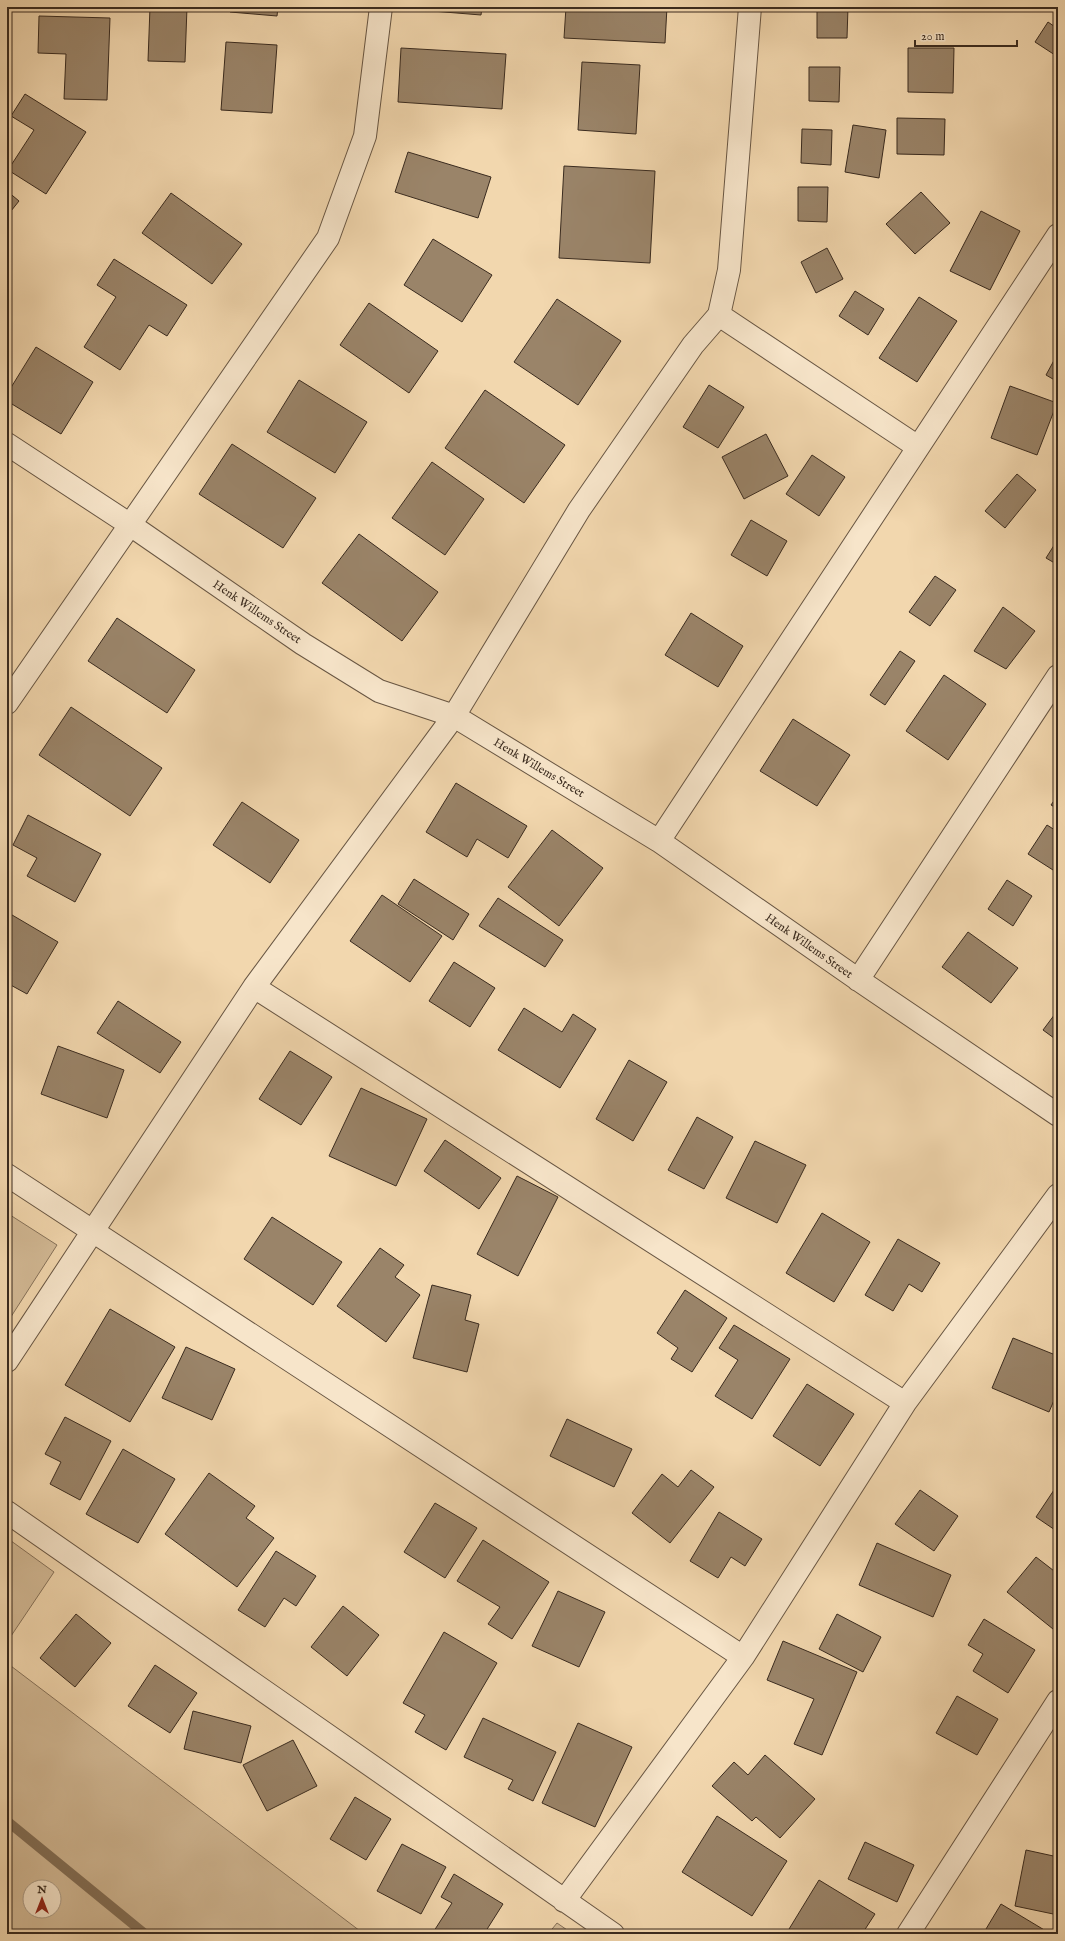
<svg xmlns="http://www.w3.org/2000/svg" width="1065" height="1941" viewBox="0 0 1065 1941" font-family="'IM FELL English',serif">
<style>
.green{fill:#d3ba96;stroke:#86725a;fill-rule:evenodd}
.lines{fill:none;stroke-linecap:round;stroke-linejoin:round}
.stream{stroke:#836f57;stroke-width:10}
.building{fill:#9a8469;stroke:#3a2b1f}
.street-casing{stroke:#685643;stroke-width:24}
.street{stroke:#f7e5ca;stroke-width:22}
.labels{text-anchor:middle;dominant-baseline:central;stroke-width:3;stroke-linejoin:round;paint-order:stroke}
.street-label{font-size:12px;fill:#3a2b1f;stroke:#f7e5ca}
</style>
<rect width="100%" height="100%" fill="#f2d7ae"/>
<filter id="stains"><feTurbulence type="fractalNoise" baseFrequency=".005" numOctaves="4"/><feColorMatrix values="0 0 0 0 .2 0 0 0 0 .09 0 0 0 0 .02 0 0 0 .5 -.17"/></filter>
<radialGradient id="worn" r=".72"><stop offset=".6" stop-color="#630" stop-opacity="0"/><stop offset="1" stop-color="#630" stop-opacity=".3"/></radialGradient>
<path class="green" d="M7,1213L57,1245L7,1323Z
M7,1538L54,1572L7,1642Z
M7,1663L364,1934H7ZM30,1887H54V1911H30Z
M557,1923L573,1934H548Z"/>
<g class="lines">
<path class="stream" d="M7,1821L145,1934"/>
</g>
<path class="building" d="M150,7H187L185,62L148,61Z
M231,7H278L277,16L230,12Z
M421,7H482L481,15L420,10Z
M566,7H667L665,43L564,38Z
M817,7H848L847,38H817Z
M39,16L110,18L107,100L64,99L66,54L38,53Z
M1048,22L1058,29V57L1035,42Z
M226,42L277,45L272,113L221,110Z
M401,48L506,54L502,109L398,102Z
M908,48H954L953,93L908,92Z
M582,62L640,65L636,134L578,130Z
M809,67H840L839,102L809,101Z
M25,94L86,132L46,194L8,170L34,130L11,116Z
M897,118L945,119L944,155L897,154Z
M853,125L886,130L879,178L845,172Z
M802,129L832,130L831,165L801,163Z
M408,152L491,177L478,218L395,192Z
M564,166L655,171L650,263L559,258Z
M798,187H828L827,222L798,221Z
M7,191L19,201L7,216Z
M921,192L950,223L915,254L886,224Z
M171,193L242,244L212,284L142,233Z
M981,211L1020,231L990,290L950,271Z
M433,239L492,275L462,322L404,285Z
M827,248L843,279L816,293L801,262Z
M114,259L187,305L167,336L149,325L120,370L84,347L116,297L97,285Z
M855,291L884,309L868,335L839,316Z
M919,297L957,321L917,382L879,358Z
M557,299L621,341L578,405L514,362Z
M369,303L438,351L409,393L340,345Z
M36,347L93,382L61,434L7,401V394Z
M1058,353V382L1046,375Z
M299,380L367,422L335,473L267,432Z
M709,385L744,407L718,448L683,427Z
M1010,386L1057,403L1037,455L991,438Z
M485,390L565,445L524,503L445,448Z
M766,434L788,476L744,499L722,457Z
M232,444L316,498L283,548L199,494Z
M812,455L845,477L819,516L786,494Z
M432,462L484,499L445,555L392,518Z
M1017,474L1036,490L1005,528L985,511Z
M751,520L787,541L767,576L731,555Z
M359,534L438,592L402,641L322,583Z
M1058,539V565L1046,558Z
M935,576L956,590L930,626L909,612Z
M1003,607L1035,631L1006,669L974,651Z
M691,613L743,646L718,687L665,655Z
M117,618L195,670L167,713L88,661Z
M900,651L915,661L885,705L870,695Z
M944,675L986,704L948,760L906,731Z
M71,707L162,768L130,816L39,755Z
M793,719L850,755L817,806L760,771Z
M456,783L527,826L508,858L477,839L467,857L426,832Z
M1058,795V809L1051,805Z
M242,802L299,840L270,883L213,845Z
M28,815L101,854L75,902L27,876L37,858L13,845Z
M1047,825L1058,832V863L1053,870L1028,854Z
M552,830L603,868L559,926L508,887Z
M414,879L469,914L453,940L398,904Z
M1007,880L1032,896L1013,926L988,909Z
M382,895L442,936L410,982L350,941Z
M498,898L563,940L545,967L479,926Z
M7,912L58,942L27,994L7,983Z
M968,932L1018,968L991,1003L942,967Z
M454,962L495,988L470,1027L429,1001Z
M118,1001L181,1042L160,1073L97,1033Z
M524,1008L562,1032L573,1014L596,1029L560,1088L498,1050Z
M1058,1010V1041L1043,1030Z
M58,1046L124,1070L107,1118L41,1094Z
M290,1051L332,1077L301,1125L259,1099Z
M629,1060L667,1082L633,1141L596,1119Z
M361,1088L427,1119L396,1186L329,1156Z
M697,1117L733,1137L704,1189L668,1170Z
M445,1140L501,1178L479,1209L424,1171Z
M755,1141L806,1165L777,1223L726,1198Z
M517,1176L558,1197L518,1276L477,1254Z
M822,1213L870,1242L834,1302L786,1273Z
M272,1217L342,1262L313,1305L244,1259Z
M898,1239L940,1263L922,1292L909,1284L893,1311L865,1295Z
M380,1248L404,1265L395,1277L420,1295L386,1342L337,1306Z
M432,1285L471,1295L465,1320L479,1324L467,1372L413,1358Z
M685,1290L727,1318L692,1372L671,1359L678,1348L657,1333Z
M110,1309L175,1347L130,1422L65,1385Z
M734,1325L790,1359L752,1419L715,1396L738,1360L719,1348Z
M1013,1338L1058,1356V1391L1049,1412L992,1388Z
M186,1347L235,1369L212,1420L162,1398Z
M807,1384L854,1414L820,1466L773,1436Z
M65,1417L111,1441L80,1500L50,1484L61,1462L45,1454Z
M567,1419L632,1449L614,1487L550,1456Z
M123,1449L175,1479L138,1543L86,1514Z
M691,1470L714,1487L670,1543L632,1513L662,1474L678,1487Z
M209,1473L255,1506L246,1518L274,1538L237,1587L165,1534Z
M1058,1484V1532L1036,1517Z
M920,1490L958,1516L934,1551L895,1524Z
M435,1503L477,1528L445,1578L404,1552Z
M719,1512L762,1539L745,1566L731,1557L718,1578L690,1561Z
M483,1540L549,1582L512,1639L488,1624L500,1607L457,1581Z
M877,1543L951,1575L933,1617L859,1585Z
M276,1551L316,1576L296,1606L284,1598L265,1627L238,1610Z
M1036,1557L1058,1574V1623L1053,1629L1007,1592Z
M558,1591L605,1612L579,1667L532,1646Z
M343,1606L379,1635L347,1676L311,1647Z
M76,1614L111,1643L75,1687L40,1658Z
M837,1614L881,1637L863,1672L819,1649Z
M984,1619L1035,1650L1008,1693L973,1671L983,1654L968,1645Z
M444,1632L497,1663L446,1750L415,1732L425,1715L403,1703Z
M783,1641L857,1672L822,1755L794,1744L814,1699L767,1680Z
M155,1665L197,1693L170,1733L128,1706Z
M957,1696L998,1719L977,1755L936,1733Z
M193,1711L251,1726L241,1763L184,1749Z
M483,1718L556,1752L533,1801L508,1789L513,1780L464,1757Z
M578,1723L632,1747L595,1827L542,1803Z
M293,1740L317,1786L267,1811L243,1765Z
M765,1755L815,1799L780,1838L756,1817L752,1821L712,1786L734,1762L748,1775Z
M355,1797L391,1819L366,1860L330,1839Z
M717,1816L787,1861L752,1916L682,1872Z
M865,1842L914,1865L897,1902L848,1879Z
M402,1844L446,1867L421,1914L377,1891Z
M1026,1850L1058,1857V1915L1015,1906Z
M454,1874L503,1904L484,1934H432L452,1903L441,1897Z
M819,1880L875,1914L862,1934H786Z
M1001,1904L1051,1934H983Z"/>
<g class="lines">
<g class="street-casing">
<path id="street" d="M719,315L918,447
M7,444L129,524L303,644L379,691L454,716L659,841L863,983L1058,1115
M7,703L328,238L365,136L381,7
M659,841L1058,235
M858,980L1058,676
M254,987L905,1403
M7,1175L743,1657
M7,1361L254,987L454,716L579,510L693,345L719,315L729,270L750,7
M7,1512L613,1934
M564,1901L743,1657L905,1403L1058,1195
M908,1934L1058,1701"/>
</g>
<use href="#street" class="street"/>
</g>
<g class="labels">
<g class="street-label">
<text transform="translate(257 612) rotate(34)">Henk Willems Street</text>
<text transform="translate(539 768) rotate(31)">Henk Willems Street</text>
<text transform="translate(809 946) rotate(35)">Henk Willems Street</text>
</g>
</g>
<rect width="1065" height="1941" fill="none" stroke="#f2d7ae" stroke-width="24"/>
<rect x="8" y="8" width="1049" height="1925" fill="none" stroke="#3a2b1f" stroke-width="2"/>
<rect x="12" y="12" width="1041" height="1917" fill="none" stroke="#3a2b1f"/>
<g transform="translate(42 1899)"><circle r="19" fill="#f7e5ca" stroke="#ab9b86"/>
<path d="M0-3L7 15L0 10L-7 15Z" fill="#8f2418"/>
<text y="-6" font-size="11" font-weight="bold" text-anchor="middle" fill="#3a2b1f">N</text>
</g>
<path d="M915 40v6h102v-6" fill="none" stroke="#3a2b1f" stroke-width="2"/>
<text x="921" y="40" font-size="12" fill="#3a2b1f" stroke="#f7e5ca" stroke-width="3" paint-order="stroke">20 m</text>
<rect width="100%" height="100%" filter="url(#stains)"/>
<rect width="100%" height="100%" fill="url(#worn)"/>
</svg>
